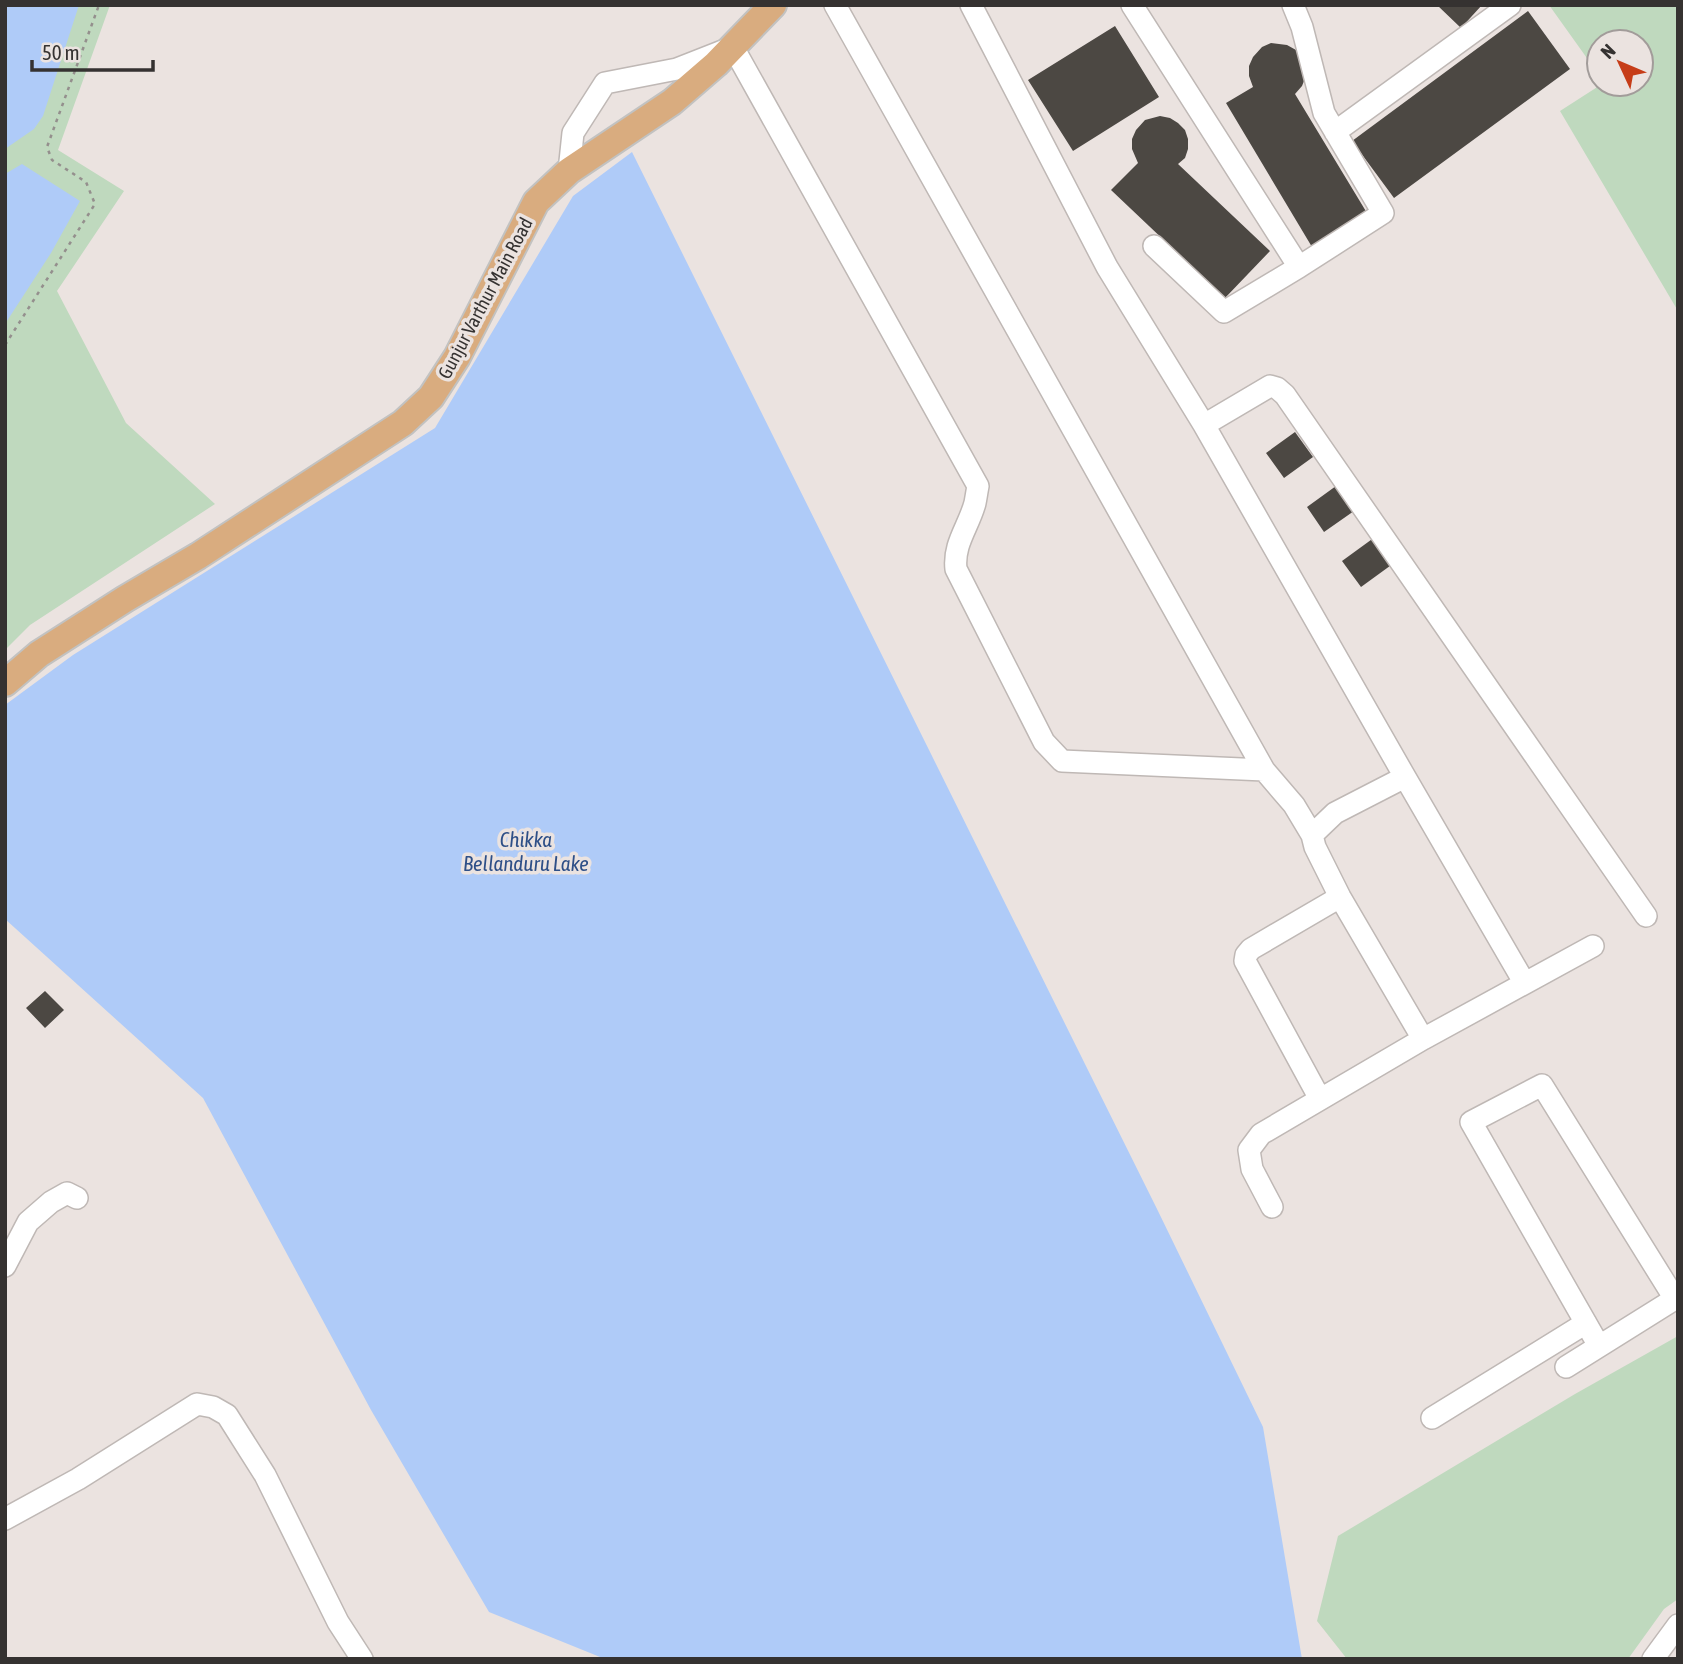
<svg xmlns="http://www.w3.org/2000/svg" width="1683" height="1664" viewBox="0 0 1683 1664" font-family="'Asap Condensed',sans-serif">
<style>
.green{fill:#bfd9be}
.water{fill:#afcbf8}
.building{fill:#4c4843}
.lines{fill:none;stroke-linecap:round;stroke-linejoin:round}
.minor-casing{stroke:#bfb8b5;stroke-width:24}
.major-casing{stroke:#c2c2c1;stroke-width:30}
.path{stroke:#948f8d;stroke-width:2.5;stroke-dasharray:3.5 5;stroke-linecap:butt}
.minor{stroke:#fff;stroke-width:21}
.major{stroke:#d9ac7f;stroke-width:26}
.labels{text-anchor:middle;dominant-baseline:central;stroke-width:7;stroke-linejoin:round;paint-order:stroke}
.street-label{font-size:19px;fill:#353231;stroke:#ebe3e0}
.water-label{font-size:21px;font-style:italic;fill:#2e4f87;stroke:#ebe3e0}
</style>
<rect width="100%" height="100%" fill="#ebe3e0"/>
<path class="green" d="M5,5H110L58,150L124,191L57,291L126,423L215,504L30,625L5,650Z
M1549,5H1678V311L1560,111L1602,84H1641V42H1599V75Z
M1678,1336V1599L1664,1609L1628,1659H1347L1317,1621L1338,1536L1575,1394Z"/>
<path class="water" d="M5,5H79L43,116L34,129L5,149Z
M632,152L1158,1211L1263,1427L1302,1659H605L489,1612L371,1410L203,1098L5,919V705L73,655L435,428L573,196Z
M22,164L80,201L51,253L5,324V174Z"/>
<path class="building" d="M1437,5H1482L1461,28Z
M1528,11L1570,69L1394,198L1352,141Z
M1115,26L1159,97L1073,151L1028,80Z
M1271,43L1287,45L1296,50L1302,57L1306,76L1302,86L1295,94L1367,213L1312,247L1226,103L1253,87L1249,76V66L1253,57L1262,47Z
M1160,116L1170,118L1178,123L1185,130L1188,139V149L1185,158L1178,164L1270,251L1225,298L1111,190L1138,163L1132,149V139L1136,130L1145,120Z
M1295,432L1313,457L1284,478L1266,453Z
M1336,486L1354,511L1324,532L1307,507Z
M1375,537L1394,563L1361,587L1342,561Z
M45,991L64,1010L45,1028L26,1008Z"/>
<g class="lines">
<g class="minor-casing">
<path id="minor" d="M835,5L1264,770L1294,805L1312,835L1315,847L1340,897L1423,1039
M971,5L1107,267L1204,425L1405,777L1524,982
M1132,5L1299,267L1383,213L1324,113L1302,27L1293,5
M1335,132L1510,5
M569,171L573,133L605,83L677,69L733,47L978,486C977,491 976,498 975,503C969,526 953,544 956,569L1044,742L1062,761L1264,770
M1154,246L1224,312L1299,267
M1204,425L1270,386L1277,388L1285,395L1646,916
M1312,835L1335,813L1405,777
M1320,1099L1245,961L1246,955L1251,949L1340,897
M1272,1207L1252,1169L1249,1150L1261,1134L1423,1039L1593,946
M5,1266L28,1222L51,1202L67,1193L77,1198
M1599,1346L1471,1122L1542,1085L1675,1299
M1566,1367L1678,1297
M1432,1418L1586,1323
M5,1519L78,1479L197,1404L213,1407L227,1415L265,1475L338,1622L362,1659
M1653,1659L1678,1625"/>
</g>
<g class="major-casing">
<path id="major" d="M5,683L39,654L125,599L198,556L403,423L431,397L457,357L536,202L569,171L672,102L716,64L773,5"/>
</g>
<path class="path" d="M5,345L95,204L86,182L52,160L47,147L99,5"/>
<use href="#minor" class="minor"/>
<use href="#major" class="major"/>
</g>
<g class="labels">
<g class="street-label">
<text transform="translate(485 298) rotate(-62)">Gunjur Varthur Main Road</text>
</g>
<g class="water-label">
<text x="526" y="839">Chikka<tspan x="526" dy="24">Bellanduru Lake</tspan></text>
</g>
</g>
<rect width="1683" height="1664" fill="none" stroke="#353231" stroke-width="14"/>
<g transform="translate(1620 63) rotate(314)"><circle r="33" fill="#ebe3e0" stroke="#a29c9a" stroke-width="2"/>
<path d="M0-5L12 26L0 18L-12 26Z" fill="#c63d18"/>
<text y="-10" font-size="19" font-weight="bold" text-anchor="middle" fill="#353231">N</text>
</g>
<path d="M32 60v10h121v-10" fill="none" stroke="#353231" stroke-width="3.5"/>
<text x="42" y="60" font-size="21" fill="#353231" stroke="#ebe3e0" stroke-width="5" paint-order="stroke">50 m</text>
</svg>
